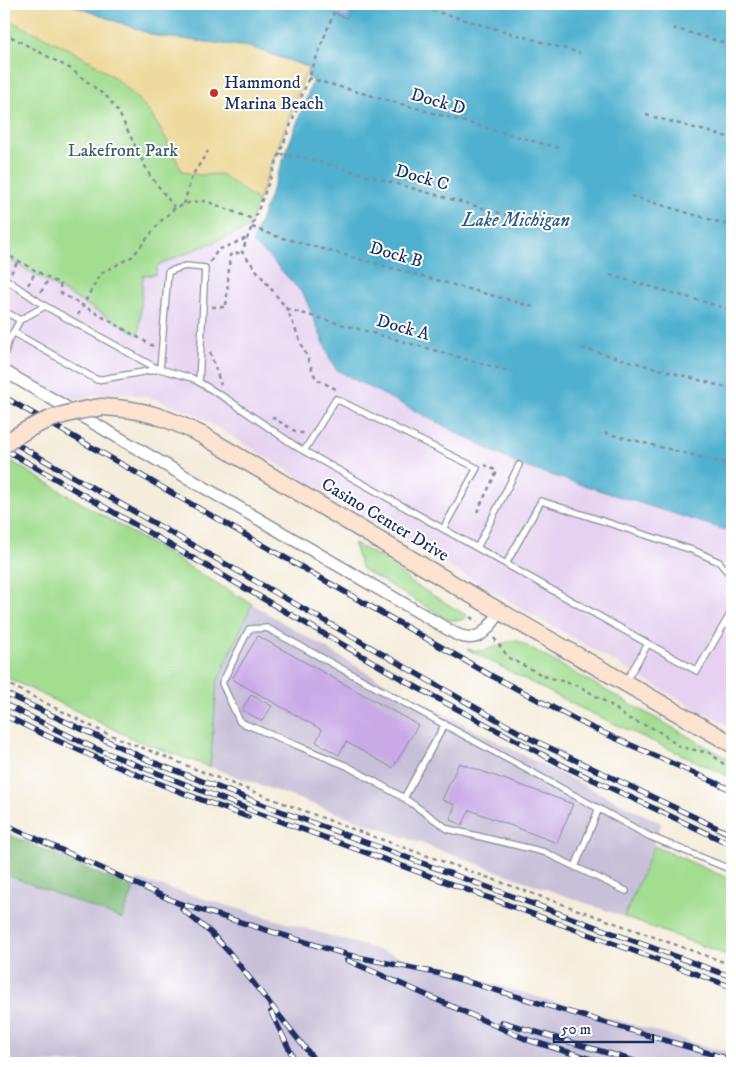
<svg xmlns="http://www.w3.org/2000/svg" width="736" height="1067" viewBox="0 0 736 1067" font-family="'IM FELL DW Pica',serif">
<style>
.built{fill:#e6d2f0}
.industrial{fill:#c8bfd8}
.green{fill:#a2dd90;stroke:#5e8677}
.forest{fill:#81bc7a;stroke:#4e766c}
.sand{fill:#eeda9e;stroke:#84847e}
.water{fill:#50b1cf;stroke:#367096}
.building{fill:#c9aae7}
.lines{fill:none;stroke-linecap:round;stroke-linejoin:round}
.lane-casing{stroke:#888e9c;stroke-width:8}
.street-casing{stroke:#888e9c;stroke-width:14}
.secondary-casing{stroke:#888e9c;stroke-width:19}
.path{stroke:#888e9c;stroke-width:2.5;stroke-dasharray:4 4;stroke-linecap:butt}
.lane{stroke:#fff;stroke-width:5.5}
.street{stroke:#fff;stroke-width:11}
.secondary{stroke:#fde4d1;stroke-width:16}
.rail-casing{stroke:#1b2f5e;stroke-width:5.5}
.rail{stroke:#fff;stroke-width:4;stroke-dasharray:11;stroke-linecap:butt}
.secondary-bridge-casing{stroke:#888e9c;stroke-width:19;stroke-linecap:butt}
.secondary-bridge{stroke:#fde4d1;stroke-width:16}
.poi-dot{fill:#c8321e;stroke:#fff;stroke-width:2}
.labels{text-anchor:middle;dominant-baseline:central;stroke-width:4;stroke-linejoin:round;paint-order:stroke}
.poi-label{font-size:18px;fill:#1b2f5e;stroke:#fff;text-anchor:start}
.street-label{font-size:18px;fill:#1b2f5e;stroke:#fff}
.park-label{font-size:18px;fill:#3d5a6a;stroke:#fff}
.water-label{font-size:19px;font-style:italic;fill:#2e5c86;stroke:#fff}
</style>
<rect width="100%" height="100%" fill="#fff"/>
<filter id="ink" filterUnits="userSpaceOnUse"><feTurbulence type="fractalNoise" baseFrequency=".02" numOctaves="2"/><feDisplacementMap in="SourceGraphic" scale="10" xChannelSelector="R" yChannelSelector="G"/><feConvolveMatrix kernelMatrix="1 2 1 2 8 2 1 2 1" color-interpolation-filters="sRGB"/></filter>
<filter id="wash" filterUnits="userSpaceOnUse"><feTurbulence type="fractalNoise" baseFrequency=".0096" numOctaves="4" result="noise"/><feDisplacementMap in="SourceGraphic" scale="20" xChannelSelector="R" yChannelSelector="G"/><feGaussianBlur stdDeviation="1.12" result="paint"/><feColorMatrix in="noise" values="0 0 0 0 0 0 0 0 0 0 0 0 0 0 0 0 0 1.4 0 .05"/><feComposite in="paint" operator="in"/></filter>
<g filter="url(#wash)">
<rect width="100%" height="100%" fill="#f5eddb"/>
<path class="built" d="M248,228L256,231L252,243L267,255L304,295L336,369L344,374L519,465L732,532V727L684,702L396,536L195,414L156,399L135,395L114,393L67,400L14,370L4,384V257L138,335L143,275L158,265Z"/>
<path class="industrial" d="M252,604L371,675L548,768L661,823L659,832L624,917L210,767L217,682Z
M7,874L122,919L137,879L732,1054V1063H4V882Z"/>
<path class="green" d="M4,4H69L156,36L308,67L248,228L158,265L155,275H143L139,335L4,257Z
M9,460L252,604L217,682L210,767L138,741L4,676V466Z
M353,543L385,560L409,581L466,615L463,620H449L362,569Z
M516,640L732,761V778L578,707L467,649C489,655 496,643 516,640Z
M654,846L732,880V957L624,917Z"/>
<path class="forest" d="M4,832L134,889L122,919L7,875L4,882Z"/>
<path class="sand" d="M4,4H69L156,36L250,47L308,67L258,201L221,174L199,175L183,172C171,150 162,128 146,108C110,64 54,42 4,18Z"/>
<path class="water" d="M69,4H732V532L519,465L344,374L336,369L331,361L304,295L267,255L252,243L313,80L308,78V67L250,47L156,36Z"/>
<g id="blocks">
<path class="building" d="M340,4L351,8L347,18L336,14Z
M258,636L418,725L393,768L346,742L339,755L316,742L322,730L232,679Z
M251,695L272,706L262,721L242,710Z
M459,763L573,804L557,843L470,810L462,825L450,819L455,805L442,800Z"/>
</g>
</g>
<g filter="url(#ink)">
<use href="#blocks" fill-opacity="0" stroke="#888e9c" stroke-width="1"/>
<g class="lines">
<g class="lane-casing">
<path id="lane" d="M4,278L45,306
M4,311L20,320L45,306L156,368L192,378L227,399L297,447L697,671L732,611
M13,332L97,380L160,369L168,272L185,266L205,268L199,382
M4,356L8,342L20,320
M304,451L336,399L477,468L443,529
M477,548L519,465
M506,564L541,501L695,551L719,562L732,577
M626,681L648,644
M404,798L445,724
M575,867L599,808
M626,891L544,852L448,829L404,798L347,766L240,722L222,683L249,629L267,628L649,836L732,870"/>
</g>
<g class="street-casing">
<path id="street" d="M4,371L456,634C479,645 488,629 500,612"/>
</g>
<g class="secondary-casing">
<path id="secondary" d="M102,407C143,409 166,417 202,435L480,600L732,744"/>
</g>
<path class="path" d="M337,4L242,252L287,309L316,379L338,390
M409,4L580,53
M673,28L732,45
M4,33L71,69L108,98L119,113L149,174L175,208
M308,78L562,149
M646,115L732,138
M280,154L305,158L557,229
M631,196L732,226
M184,204L192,176L208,151
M252,227L272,235L534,307
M4,253L60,284L61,293L153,346
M210,262L218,250L247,238
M11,273L18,261
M610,275L732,310
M28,285L36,271
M41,292L49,278
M212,307H226L230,255L242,252
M287,309L512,372
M78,315L100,274L133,256L160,222L175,208L191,202L206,201L255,220
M582,348L732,389
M210,352L221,385
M272,417L298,433H304
M605,433L732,465
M477,512L497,471L485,465
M470,617L477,622
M494,638L509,658L544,676L579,686L611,705L627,718L657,730L680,747L710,753L732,771
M4,682L103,732L228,782L344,826L732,965"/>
<use href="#lane" class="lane"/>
<use href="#street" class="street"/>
<use href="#secondary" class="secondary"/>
<g class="rail-casing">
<path id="rail" d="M4,397L492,676L588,726L732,790
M4,437L529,738L732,835
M4,449L416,687L566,767L732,845
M4,693L150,761L264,805L732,977
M4,704L94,748L258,813L732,987
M4,715C83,755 165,787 248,817
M4,824L178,903L348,955L441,974L732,1060
M182,909L210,932L228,951L317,1063
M347,960L528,1040L604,1063
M271,1012L296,1063
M502,1022L641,1063"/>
</g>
<use href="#rail" class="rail"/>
<g class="secondary-bridge-casing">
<path id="secondary-bridge" d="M4,445C33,422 65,412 102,407"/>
</g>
<use href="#secondary-bridge" class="secondary-bridge"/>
</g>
</g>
<circle class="poi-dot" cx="214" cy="93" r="5"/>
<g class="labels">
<g class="poi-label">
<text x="224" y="83">Hammond<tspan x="224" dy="21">Marina Beach</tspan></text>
</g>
<g class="street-label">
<text transform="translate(438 102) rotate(16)">Dock D</text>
<text transform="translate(422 178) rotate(16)">Dock C</text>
<text transform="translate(396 255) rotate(16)">Dock B</text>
<text transform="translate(403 328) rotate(16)">Dock A</text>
<text transform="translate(385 520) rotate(31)">Casino Center Drive</text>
</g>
<g class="park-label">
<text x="123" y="151">Lakefront Park</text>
</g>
<g class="water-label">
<text x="516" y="220">Lake Michigan</text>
</g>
</g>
<rect width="736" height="1067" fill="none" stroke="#fff" stroke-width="20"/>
<path d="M554 1034v8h99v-8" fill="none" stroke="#1b2f5e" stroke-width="2.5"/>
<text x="561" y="1034" font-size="15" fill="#1b2f5e" stroke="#ffffff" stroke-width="4" paint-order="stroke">50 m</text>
</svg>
